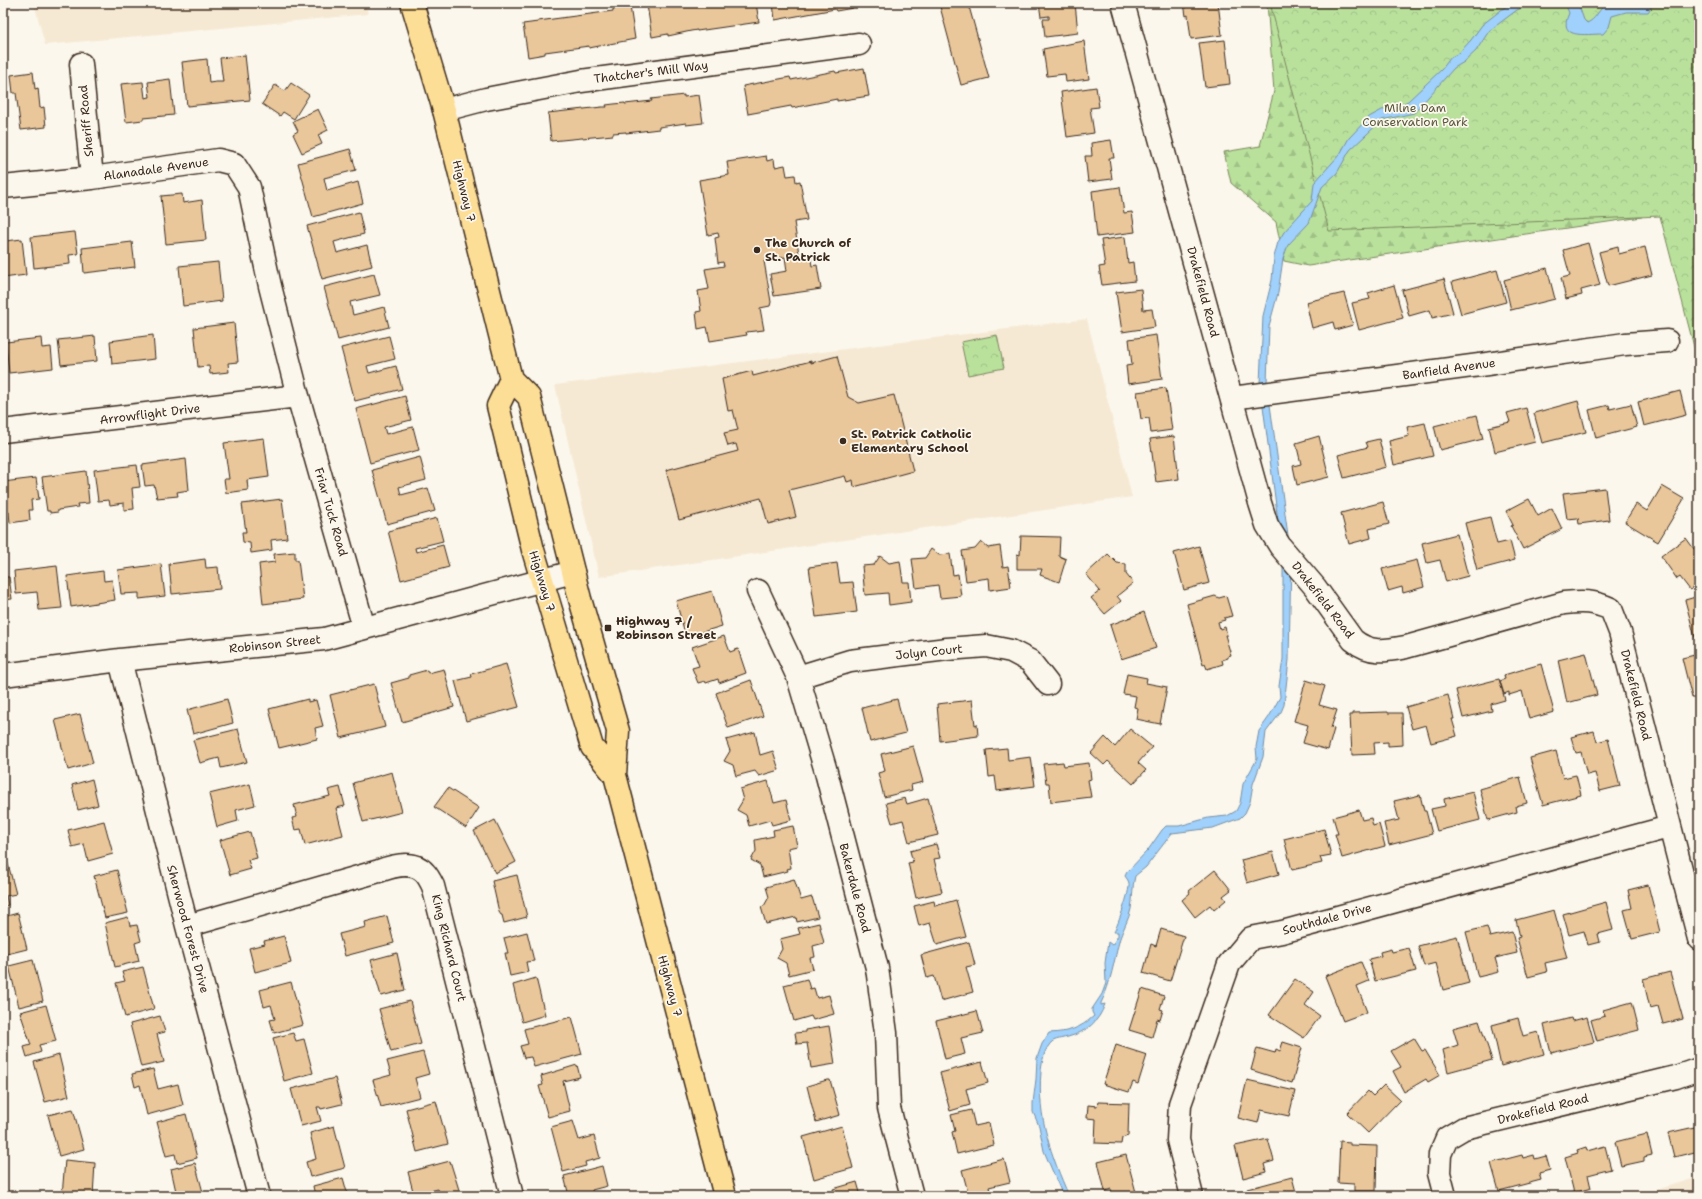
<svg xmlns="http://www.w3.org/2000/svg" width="1702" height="1199" viewBox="0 0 1702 1199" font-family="'Shantell Sans',sans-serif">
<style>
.built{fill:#f6e9d4}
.forest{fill:url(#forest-firs);stroke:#7a865d}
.park{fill:url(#park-crowns);stroke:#7a865d}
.water{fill:#9fd1fc;stroke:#778ea3}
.building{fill:#e9c79b;stroke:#3b2a1e}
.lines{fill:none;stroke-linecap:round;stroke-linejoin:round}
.minor-casing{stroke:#3b2a1e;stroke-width:25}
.major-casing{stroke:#3b2a1e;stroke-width:25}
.minor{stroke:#fbf7ec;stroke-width:22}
.major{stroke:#fdde96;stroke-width:22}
.poi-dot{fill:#3b2a1e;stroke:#fbf7ec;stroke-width:1.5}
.labels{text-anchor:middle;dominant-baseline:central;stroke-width:3.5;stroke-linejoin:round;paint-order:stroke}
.street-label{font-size:12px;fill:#3b2a1e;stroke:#fbf7ec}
.park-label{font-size:12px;fill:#5a583e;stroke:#fbf7ec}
.poi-label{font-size:12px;font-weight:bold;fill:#3b2a1e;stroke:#fbf7ec;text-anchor:start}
</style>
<defs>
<pattern id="forest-firs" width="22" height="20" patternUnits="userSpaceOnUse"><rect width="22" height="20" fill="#b9e19c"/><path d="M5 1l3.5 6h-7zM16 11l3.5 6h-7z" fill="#a0c186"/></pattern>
<pattern id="park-crowns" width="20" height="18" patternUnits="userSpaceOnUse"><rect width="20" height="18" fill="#b9e19c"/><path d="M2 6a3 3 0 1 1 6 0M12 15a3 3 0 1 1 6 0" fill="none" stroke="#a0c186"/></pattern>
</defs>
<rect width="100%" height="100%" fill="#fbf7ec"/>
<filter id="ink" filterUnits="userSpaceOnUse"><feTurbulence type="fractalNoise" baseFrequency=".025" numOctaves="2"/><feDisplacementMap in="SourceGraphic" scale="8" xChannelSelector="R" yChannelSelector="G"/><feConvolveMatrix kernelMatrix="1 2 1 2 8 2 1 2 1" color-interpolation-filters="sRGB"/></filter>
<g filter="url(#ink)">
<path class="built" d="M34,3H365L368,14L45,45Z
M1087,319L1132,497L599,577L555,385Z
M1699,1177V1196H1636Z"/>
<path class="forest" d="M1267,3H1699L1642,217L1308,266L1284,261L1276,222L1231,183L1224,152L1260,146L1274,91Z"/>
<path class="park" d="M1270,3H1699V366L1660,216L1329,231Z
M997,335L1004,368L968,375L961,342Z"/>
<path class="water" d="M1510,3H1532L1517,10L1489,31L1476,51L1464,62L1454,68L1414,113L1382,120L1350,150L1337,173L1322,187L1309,223L1288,245L1283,259L1278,293L1269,326L1267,383L1291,557L1289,660L1284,705L1281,712L1266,732L1263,757L1253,784L1250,802L1245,813L1240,818L1213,828L1172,833L1146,867L1135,876C1132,887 1133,898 1131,909C1129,919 1123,929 1120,938C1114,960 1111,983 1101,1003V1005L1105,1004C1099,1022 1086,1032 1068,1037C1064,1038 1057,1039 1053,1041C1044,1048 1042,1062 1041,1072C1037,1117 1051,1155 1069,1196H1063L1044,1151L1039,1126L1033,1112V1103L1036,1079L1037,1058L1042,1044L1049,1033C1069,1032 1079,1029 1094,1016L1092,1012V1009L1102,994L1106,983L1105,963L1108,942L1112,945L1118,936V932H1114C1118,925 1130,891 1129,884C1129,881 1127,879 1125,876L1127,872L1148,850L1162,830L1166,826H1179L1208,818L1227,816L1236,811L1240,803L1243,784L1257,759L1256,747L1259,731L1269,717L1280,697L1279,686L1283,659V559L1260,383L1263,316L1272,280L1274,257L1278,242L1284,232L1312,201L1314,183L1340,154L1349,138L1369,117L1382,110L1400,105L1408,101L1442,69L1451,57L1459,53L1471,40L1482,25Z
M1565,3H1578L1584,20L1587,23C1596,19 1597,12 1604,6C1613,0 1643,3 1654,3L1648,12H1626L1612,16L1609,27L1603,34C1585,34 1557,40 1569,13Z"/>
<path class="building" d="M660,3H756L759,22L697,31V30L691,31L668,36V34L652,37L647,5Z
M773,3H877L853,7V8L836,11L835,9L775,20Z
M939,3H968L989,78L961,85Z
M1039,3H1075L1078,33L1045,37L1043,19H1049V16L1041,17Z
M1184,3H1218L1222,35L1191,39L1188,15L1186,16Z
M630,6L635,39L589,48V46L545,52V54L528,57L523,24L538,22V21L613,11V9Z
M1225,40L1230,84L1205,87L1199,43Z
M1084,41L1089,79L1066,82L1065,74L1047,76L1043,49Z
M245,55L250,100L187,106L182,62L207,59L209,83L216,82H223L220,58Z
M864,68L869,96L837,101V99L792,108L791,106L748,114L743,86L790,77L791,80L835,71L836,73Z
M33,72L35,89L38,88L40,108L44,107L46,127L21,130L16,93H13L11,75Z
M170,79L174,115L143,118V120L126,122L121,84L143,82L145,98L150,97L148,82Z
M291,83L309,95L294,119L283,112L280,116L262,104L275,85L285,91Z
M1096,87L1099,107L1090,108L1094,133L1067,137L1061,92Z
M684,95V97L699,95L703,123L686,125V123L659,127V129L626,133V132L613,133V135L551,141L548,113L602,107H607L606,105L614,104L625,103V104L652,101L651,99Z
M318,109L328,130L318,135L322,144L302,153L293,134L298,131L293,121Z
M1111,140L1114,158H1109L1112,179L1088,182L1085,156H1092L1091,143Z
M350,149L356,170L324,178L327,191L358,182L363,203L313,217L298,163Z
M766,156L767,161L774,159L775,167L785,165L787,176L795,175L796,182L800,181L807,220L794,222L799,254H810L812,266L817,265L821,289L774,296L770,274L787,271L785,257L764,261L771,302L770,306L760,308L764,330L746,332L747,335L710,341L707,327L698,329L696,312L701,311L698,291L709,289L705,269L724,266L723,262L718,263L715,238L719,237L718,233L708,235L699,180L729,175L727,162Z
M1120,187L1124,213L1132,212L1135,232L1097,237L1092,191Z
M182,194L183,203L202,200L206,240L166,244L161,196Z
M359,212L364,234L334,242L337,253L367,245L372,266L322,279L307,226Z
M73,232H75L78,254L69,255L70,264L34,268L31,237Z
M1125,237L1128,263L1133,262L1135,281L1102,285L1099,267L1105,266L1101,240Z
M22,239L26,275L3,278V252L7,251L6,241Z
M132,242L135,267L84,273L82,248Z
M1588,243L1600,285L1581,290L1582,295L1566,299L1561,278L1570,276L1563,250Z
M1618,247L1619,254L1645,247L1652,275L1608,286L1599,252Z
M218,262L222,301L183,306L179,266Z
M1547,268L1555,299L1511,310L1504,280Z
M1497,270L1506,302L1461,314L1452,282Z
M374,274L380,295L350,302L353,315L384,307L389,327L338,340L324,287Z
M1444,279L1453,313L1432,318L1430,310L1409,316L1402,290Z
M1394,285L1403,318L1359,330L1352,303L1370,299L1368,293Z
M1141,289L1143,310L1152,309L1155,327L1122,332L1116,292Z
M1344,293L1353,325L1335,330L1333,322L1312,328L1306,302Z
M234,323L238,362L228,363L229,372L210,374L209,366L198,367L194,328Z
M153,335L155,359L112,364L110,341Z
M1156,335L1162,379L1128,384L1126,366L1132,365L1129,339Z
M95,336L97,361L61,365L58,340Z
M389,336L395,359L367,366L369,373L396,366L402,389L355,401L341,348Z
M41,338L42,348L51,347L53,368L9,373L6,342Z
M837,356L848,397L859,403L894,395L913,471L854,487L853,480L847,482L845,476L789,490L796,517L768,524L761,498L679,520L666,470L738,451L736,444L728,446L724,433L738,430L733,410L728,411L722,379L752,371L753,376L811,361V363Z
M1166,388L1172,430L1151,433L1149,418L1141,419L1137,392Z
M1680,391L1686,415L1644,426L1638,402Z
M405,396L411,420L384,427L386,434L413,427L419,450L370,463L356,409Z
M1578,401L1586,432L1542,443L1534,413Z
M1631,404L1637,427L1596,438L1589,410L1609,405L1610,409Z
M1526,408L1535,442L1495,452L1489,427L1510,422L1507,413Z
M1477,415L1483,439L1440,450L1434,426Z
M1425,423L1433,456L1394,465L1389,441L1409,436L1407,427Z
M1174,436L1179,479L1156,482L1150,439Z
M1319,436L1329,477L1297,485L1293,466L1301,464L1296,443Z
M264,438L269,477L247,480L248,490L226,493L224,479H229L224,443Z
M1379,439L1386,467L1344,478L1338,455L1368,447L1366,442Z
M420,457L426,480L399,487L401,495L428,488L435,511L387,524L372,470Z
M186,459L189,490L177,492L178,496L157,498L154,485L145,486L142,465Z
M137,465L140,487L132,488L134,509L124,510V503L110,505L109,500L98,501L94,470Z
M86,471L89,503L77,504L78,507L58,510V512L50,513V511H47L42,477Z
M36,478L39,499L31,500L32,510H29L30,520L10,523L9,512L3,513V482Z
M1662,486L1684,499L1658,542L1625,522L1636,504L1647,511Z
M1605,488L1609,520L1579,524L1578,518L1567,519L1563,493Z
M282,499L287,538L271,540L272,550L251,553L250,543L243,542L242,532H246L242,504Z
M1529,499L1538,516L1552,508L1562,529L1523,549L1511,526L1513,525L1506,511Z
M1383,502L1389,524L1369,529L1371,538L1349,544L1341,513Z
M1490,517L1497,544L1510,541L1515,560L1477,570L1465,523Z
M437,518L443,541L415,548L416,552L443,545L449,567L401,580L388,531Z
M1457,534L1468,576L1446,582L1440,560L1427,563L1422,543Z
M1021,536L1060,537L1059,556L1066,559L1059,582L1040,575L1042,569H1017V554L1020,555Z
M1686,538L1694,549L1699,545V564L1697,565L1699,567V583L1690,590L1680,577L1677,579L1661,556Z
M981,542L988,548L1000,546L1003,567L1008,566L1011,587L990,590L989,578L966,581L962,551L975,549Z
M1199,546L1209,583L1184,590L1174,553Z
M931,549L939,555L950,554L953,575L958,574L961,596L940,598L938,585L916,588L912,559L925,558Z
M295,552V560H298L303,599L263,604L259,564L275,562L274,554Z
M1108,554L1117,563L1126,564V574L1133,583L1117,596L1121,601L1105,614L1091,598L1100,591L1086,574Z
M880,556L889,563L900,561L903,582H909L911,602L889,605L888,593L865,595L862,566L874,565Z
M205,559L206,568L218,567L220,589L172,594L169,564Z
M1417,560L1424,587L1403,593L1402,587L1388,591L1382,569Z
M837,563L840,583L853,582L857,612L816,617L809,567Z
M161,564L165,596L139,599V593L121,594L118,570Z
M57,566L62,608L39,610L37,592L16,594L14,571Z
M103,571L104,581L112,580L115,600L71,607L67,576Z
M3,577H9L12,599L3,600Z
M712,591L722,626L686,637L676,601Z
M1215,596L1219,598L1226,596L1232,616L1224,618L1225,620L1218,622L1220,629L1225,627L1227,635H1225L1231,655L1228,656V658L1222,660L1223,664L1207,669L1205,664L1203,665L1187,604Z
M1699,596V645H1697L1685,600Z
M1144,612L1156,648L1121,659L1110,625Z
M724,636L730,652L738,649L746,673L719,683L718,679L706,683L705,681L698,683L692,668L699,666L692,647Z
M1586,653L1597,695L1567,703L1558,660Z
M1699,654V696L1692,698L1682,658Z
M506,664L519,707L466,721L455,681L472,677L471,674Z
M1541,664L1554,712L1529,719L1522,691L1509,695V692L1504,694L1500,681L1505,679L1504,675Z
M444,669L454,707L402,722L391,683L409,678V675L427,670L428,673Z
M1127,674L1147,678L1146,683L1167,687L1160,724L1136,719L1138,708L1134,707L1136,696L1123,694Z
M1499,679L1505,700L1491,704L1492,711L1463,718L1456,690Z
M751,680L763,716L728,728L716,693Z
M1306,680L1325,686L1319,705L1337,710L1331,728L1334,729L1328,750L1303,743L1308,725L1294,721Z
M374,684L385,727L341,738L330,695Z
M1448,695L1454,719H1452L1457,736L1431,743L1426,725L1412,729L1406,707Z
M227,699L233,723L193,734L187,710Z
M308,699V702L316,700L323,726L315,728L317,739L279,748L269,709Z
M897,699L906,733L870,742L862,708Z
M972,700L975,725L977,724L978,736L940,741L937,704Z
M1699,702V721L1694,703Z
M1388,712V713H1402L1403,745L1388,746V742L1374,743L1375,754L1352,755L1350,715H1353V713Z
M80,714L93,763L68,770L55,720Z
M238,729L247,762L221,768L219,758L200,763L193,740Z
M1130,729L1152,747L1138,763L1146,770L1133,784L1108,761L1104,765L1091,753L1105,737L1115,747Z
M1594,731L1597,742L1608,739L1620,786L1600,791L1595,773L1587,775L1581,752L1576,753L1571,737Z
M755,732L760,755L773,751L779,770L759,776L755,771L736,776L733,765L724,761L730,751L726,740Z
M913,746L923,782L911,785L912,790L884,797L878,773L885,771L881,754Z
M1007,748L1008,760L1031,757L1035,786L997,791L995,776L989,777L986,750Z
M1556,751L1563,778L1576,775L1581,795L1543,805L1530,758Z
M1063,762L1064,766L1089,763L1091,779L1088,780L1091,797L1051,802L1049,783H1046L1043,764Z
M392,772L402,812L363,822L353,783Z
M1520,777L1527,803L1516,806L1517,812L1488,820L1480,789Z
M92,779L98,805L78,810L72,785Z
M768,781L774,803L786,800L791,820L772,825L770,820L749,826L746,815L737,810L743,800L740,789Z
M250,784L255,805L236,810L238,821L217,827L209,794Z
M340,787L345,806L336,808L343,835L305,845L301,829L295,830L292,818L297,817L294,805L330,796L328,790Z
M448,788L479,808L466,828L434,807Z
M1473,792L1480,820L1437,831L1431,809L1445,806L1444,799Z
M1420,795L1424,811H1426L1432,834L1389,845L1384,823L1399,820L1394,801Z
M905,798L907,804L928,798L938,835L909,842L903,820L892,823L886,803Z
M1359,810L1362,820L1371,818L1373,826L1379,824L1385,846L1342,858L1335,834H1338L1333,817Z
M495,820L516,862L495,873L474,831Z
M104,821L113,854L88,861L84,844L72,847L68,830Z
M793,826L797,846L788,848L791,868L787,869L788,871L763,877L760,865L751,860L756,851L755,840L774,836L773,830Z
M3,828L7,843L3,845Z
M1324,829L1331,855L1320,857L1322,863L1292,870L1284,839Z
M250,832L257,858L248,860L251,869L230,875L220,840Z
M936,844L940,858L934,859L942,892L916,898L908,863L913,862L910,851Z
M1273,852L1279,874L1247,883L1241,860Z
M7,860L16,894L6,896L8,905L3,907V861Z
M117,870L128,913L105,918L94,876Z
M1215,870L1231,890L1223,896L1226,900L1214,910L1210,905L1195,917L1182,900L1190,893L1189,891Z
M517,875L527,917L504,923L502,915H501L499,912L492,881Z
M794,879L801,900L812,897L818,917L797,922L796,917L766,924L761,907L764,906L769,897L766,887Z
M1648,885L1660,932L1632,939L1624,910L1632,908L1628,890Z
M956,900L966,937L937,945L930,923L919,926L914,906L934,901L935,906Z
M1606,902L1613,930L1598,934L1600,942L1588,945L1584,931L1569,935L1563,914Z
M1554,910L1567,958L1545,963L1547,972L1528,977L1517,938L1520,937L1516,920Z
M18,913L27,949L3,955V917Z
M387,916L394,943L345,956L339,934L366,927L365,922Z
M128,917L130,926L137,925L141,941L135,943L139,961L115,967L105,923Z
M819,923L824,943L813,946L815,957L810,958L813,969L789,975L786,963L777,958L782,949L780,939L800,934L798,928Z
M1487,927L1490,937L1512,932L1517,953L1495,958L1499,972L1478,977L1466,932Z
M1161,929L1184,936L1170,981L1143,973L1151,944L1156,946Z
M527,932L534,961L526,962L528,972L510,976L505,953H508L504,938Z
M284,936L291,963L255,972L249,948L265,944L264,941Z
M1457,936L1469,983L1443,990L1436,963L1424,966L1418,946Z
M969,942L975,965L966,967L973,992L941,1001L934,976L927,978L921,955Z
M1409,948L1416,971L1375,981L1369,959L1381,956L1380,952L1391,949L1392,952Z
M397,953L405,990L381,996L371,960Z
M33,960L43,1001L19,1007L9,966Z
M1361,962L1369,981L1357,986L1367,1012L1343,1021L1325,976Z
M143,967L154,1009L125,1017L116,983L125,981L122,972Z
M1670,972L1683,1019L1663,1024L1658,1006L1650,1008L1643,979Z
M536,978L545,1015L522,1022L513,985Z
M807,979L810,989L814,988L817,998L829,995L834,1014L813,1020L811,1016L794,1021L784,985Z
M1295,979L1314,992L1305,1005L1320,1016L1304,1038L1269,1015Z
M291,982L303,1025L274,1033L270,1020L275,1019L271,1005L264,1007L260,990Z
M1142,989L1164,996L1160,1009L1163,1010L1160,1020L1157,1019L1152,1037L1129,1030Z
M410,1001L421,1044L391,1052L379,1009Z
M1632,1002L1639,1030L1597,1041L1591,1020L1605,1016L1603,1010Z
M46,1005L56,1041L39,1045L41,1052L27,1057L24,1047L31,1045L20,1012Z
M977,1011L983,1033L961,1038L965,1054L945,1059L936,1021Z
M160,1016L165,1032L157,1034L164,1062L141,1067L130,1024Z
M572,1017L582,1054L534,1067L531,1057L524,1058L520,1046L528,1044L524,1029Z
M1587,1017L1594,1042L1551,1053L1544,1025L1571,1018L1572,1021Z
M1518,1018L1523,1036L1538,1032L1544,1054L1501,1066L1492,1025Z
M1479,1021L1492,1060L1448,1072L1443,1050L1458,1045L1453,1028Z
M829,1026L835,1064L811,1068L807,1043L797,1044L795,1033L805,1032V1030Z
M293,1033L296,1041L304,1039L313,1073L284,1081L273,1038Z
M1414,1038L1422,1051L1425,1050L1440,1075L1428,1082L1426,1079L1404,1092L1393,1071L1401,1067L1391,1051Z
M1283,1042L1302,1048L1292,1083L1251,1070L1257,1048L1275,1053L1276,1049L1280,1051Z
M1116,1045L1147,1055L1138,1084L1133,1082L1129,1092L1103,1084Z
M423,1052L429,1074L415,1078L420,1097L381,1107L373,1080L391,1075L387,1061Z
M59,1055L69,1096L45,1102L34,1062Z
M982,1062L988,1083L966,1089L970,1105L950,1111L940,1073Z
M577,1065L580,1077L563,1081L570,1111L548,1117L539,1086L543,1085L541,1076Z
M153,1069L158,1089L178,1084L183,1105L147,1115L140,1085L135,1087L132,1074Z
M335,1078L342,1104L321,1109L320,1107H317L321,1121L301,1126L291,1089Z
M827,1080H830L840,1115L816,1122L807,1086Z
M1247,1080L1295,1091L1289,1116L1261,1110L1258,1123L1238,1118Z
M1384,1085L1400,1100L1368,1133L1347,1113L1368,1091L1373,1096Z
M436,1101L448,1144L417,1152L406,1109Z
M1098,1102L1129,1103L1128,1136L1122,1138L1121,1144L1095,1143L1096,1119L1087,1118L1088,1105L1097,1106Z
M73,1109L84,1149L59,1156L48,1115Z
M971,1110L975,1126L989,1123L994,1145L957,1154L952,1132L955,1131L951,1115Z
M186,1114L197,1158L177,1163L175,1154L166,1156L157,1122Z
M573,1121L579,1140L594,1136L600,1158L585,1162L586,1166L563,1172L551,1127Z
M334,1126L345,1168L310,1177L306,1162L316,1159L310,1133Z
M842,1126L853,1168L814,1179L803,1137Z
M1699,1126V1151L1674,1157L1668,1133Z
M1647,1134L1652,1155L1644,1157V1161L1621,1166L1615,1142Z
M1268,1139L1274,1161L1264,1164L1266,1172L1243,1178L1235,1146Z
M1340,1141L1350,1142V1145L1377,1146L1376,1191H1354V1184L1338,1183Z
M1605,1146L1611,1169L1588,1175L1591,1188L1574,1193L1565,1157L1578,1153L1577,1150L1586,1147L1587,1151Z
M1126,1155L1137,1196H1113L1111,1189L1105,1191L1098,1162Z
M1522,1155L1523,1158L1534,1155L1535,1159L1546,1156L1550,1170L1539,1173L1541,1180L1499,1191L1491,1163Z
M1004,1159L1010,1182L989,1187L991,1196H969L962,1170Z
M65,1160L95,1163L93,1196H62Z
M450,1161L460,1193L448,1196H440L438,1189L414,1195L408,1172Z
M195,1163L204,1196H177L171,1169Z
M602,1166L607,1186L592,1190L594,1196H569L564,1176Z
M1292,1177L1297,1196H1248L1247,1189Z
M343,1178L348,1196H315L313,1186Z
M857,1182L861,1196H835L833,1189Z"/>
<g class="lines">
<g class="minor-casing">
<path id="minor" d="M1123,3L1260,503L1267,525L1280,546L1315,587L1353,640C1370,654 1385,651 1406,647L1564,603C1583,601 1593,601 1611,609L1620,632L1699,939
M81,64L92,178
M444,110L486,99L581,81L859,44
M3,187L92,178L218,160L234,164L249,187L270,286L298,396L364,628
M1232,398L1487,364L1625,344L1667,341
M3,431L298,396
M758,591L798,677L825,768L877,968L886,1033L889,1108L912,1196
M120,660L187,926L259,1196
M3,675L120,660L324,639L573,572
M798,677L850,661L947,649L986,646L1011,651L1030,661L1048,684
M187,926L379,871C392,866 414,860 425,873C428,876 431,882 433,886L512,1196
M1192,1196L1178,1140L1180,1104L1229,964L1251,938L1282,932L1669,827
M1445,1196L1439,1173L1440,1154L1447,1138L1464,1128L1676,1077L1699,1069"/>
</g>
<g class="major-casing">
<path id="major" d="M412,3L444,110L511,379L529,397L580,599L618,731L615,775L725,1196
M511,379L498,406L533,550L592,747L615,775"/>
</g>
<use href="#minor" class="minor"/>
<use href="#major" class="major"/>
</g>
</g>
<g class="poi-dot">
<circle cx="757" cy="250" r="4"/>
<circle cx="843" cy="441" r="4"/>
<rect x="604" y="624" width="8" height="8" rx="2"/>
</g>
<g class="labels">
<g class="street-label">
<text transform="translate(651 72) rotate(-7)">Thatcher's Mill Way</text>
<text transform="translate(86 121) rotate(-95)">Sheriff Road</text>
<text transform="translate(156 169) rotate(-8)">Alanadale Avenue</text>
<text transform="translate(464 191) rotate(76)">Highway 7</text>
<text transform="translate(1203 292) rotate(75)">Drakefield Road</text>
<text transform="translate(1449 369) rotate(-8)">Banfield Avenue</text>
<text transform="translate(150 414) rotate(-7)">Arrowflight Drive</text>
<text transform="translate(331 512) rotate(74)">Friar Tuck Road</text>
<text transform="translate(542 581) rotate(73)">Highway 7</text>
<text transform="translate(1323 600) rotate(52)">Drakefield Road</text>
<text transform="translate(275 644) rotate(-6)">Robinson Street</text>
<text transform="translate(929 652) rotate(-6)">Jolyn Court</text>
<text transform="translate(1636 695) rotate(76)">Drakefield Road</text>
<text transform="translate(855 888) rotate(75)">Bakerdale Road</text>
<text transform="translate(1327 919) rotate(-15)">Southdale Drive</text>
<text transform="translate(188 929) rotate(75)">Sherwood Forest Drive</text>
<text transform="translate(449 948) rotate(76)">King Richard Court</text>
<text transform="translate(670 986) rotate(75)">Highway 7</text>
<text transform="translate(1543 1109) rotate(-14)">Drakefield Road</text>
</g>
<g class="park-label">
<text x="1415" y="108">Milne Dam<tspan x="1415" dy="14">Conservation Park</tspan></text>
</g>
<g class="poi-label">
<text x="765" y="243">The Church of<tspan x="765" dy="14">St. Patrick</tspan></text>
<text x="851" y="434">St. Patrick Catholic<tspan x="851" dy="14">Elementary School</tspan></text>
<text x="616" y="621">Highway 7 /<tspan x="616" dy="14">Robinson Street</tspan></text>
</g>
</g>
<rect width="1702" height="1199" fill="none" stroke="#fbf7ec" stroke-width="16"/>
<rect x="8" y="8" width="1686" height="1183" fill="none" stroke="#3b2a1e" stroke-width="1.5" filter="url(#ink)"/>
</svg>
